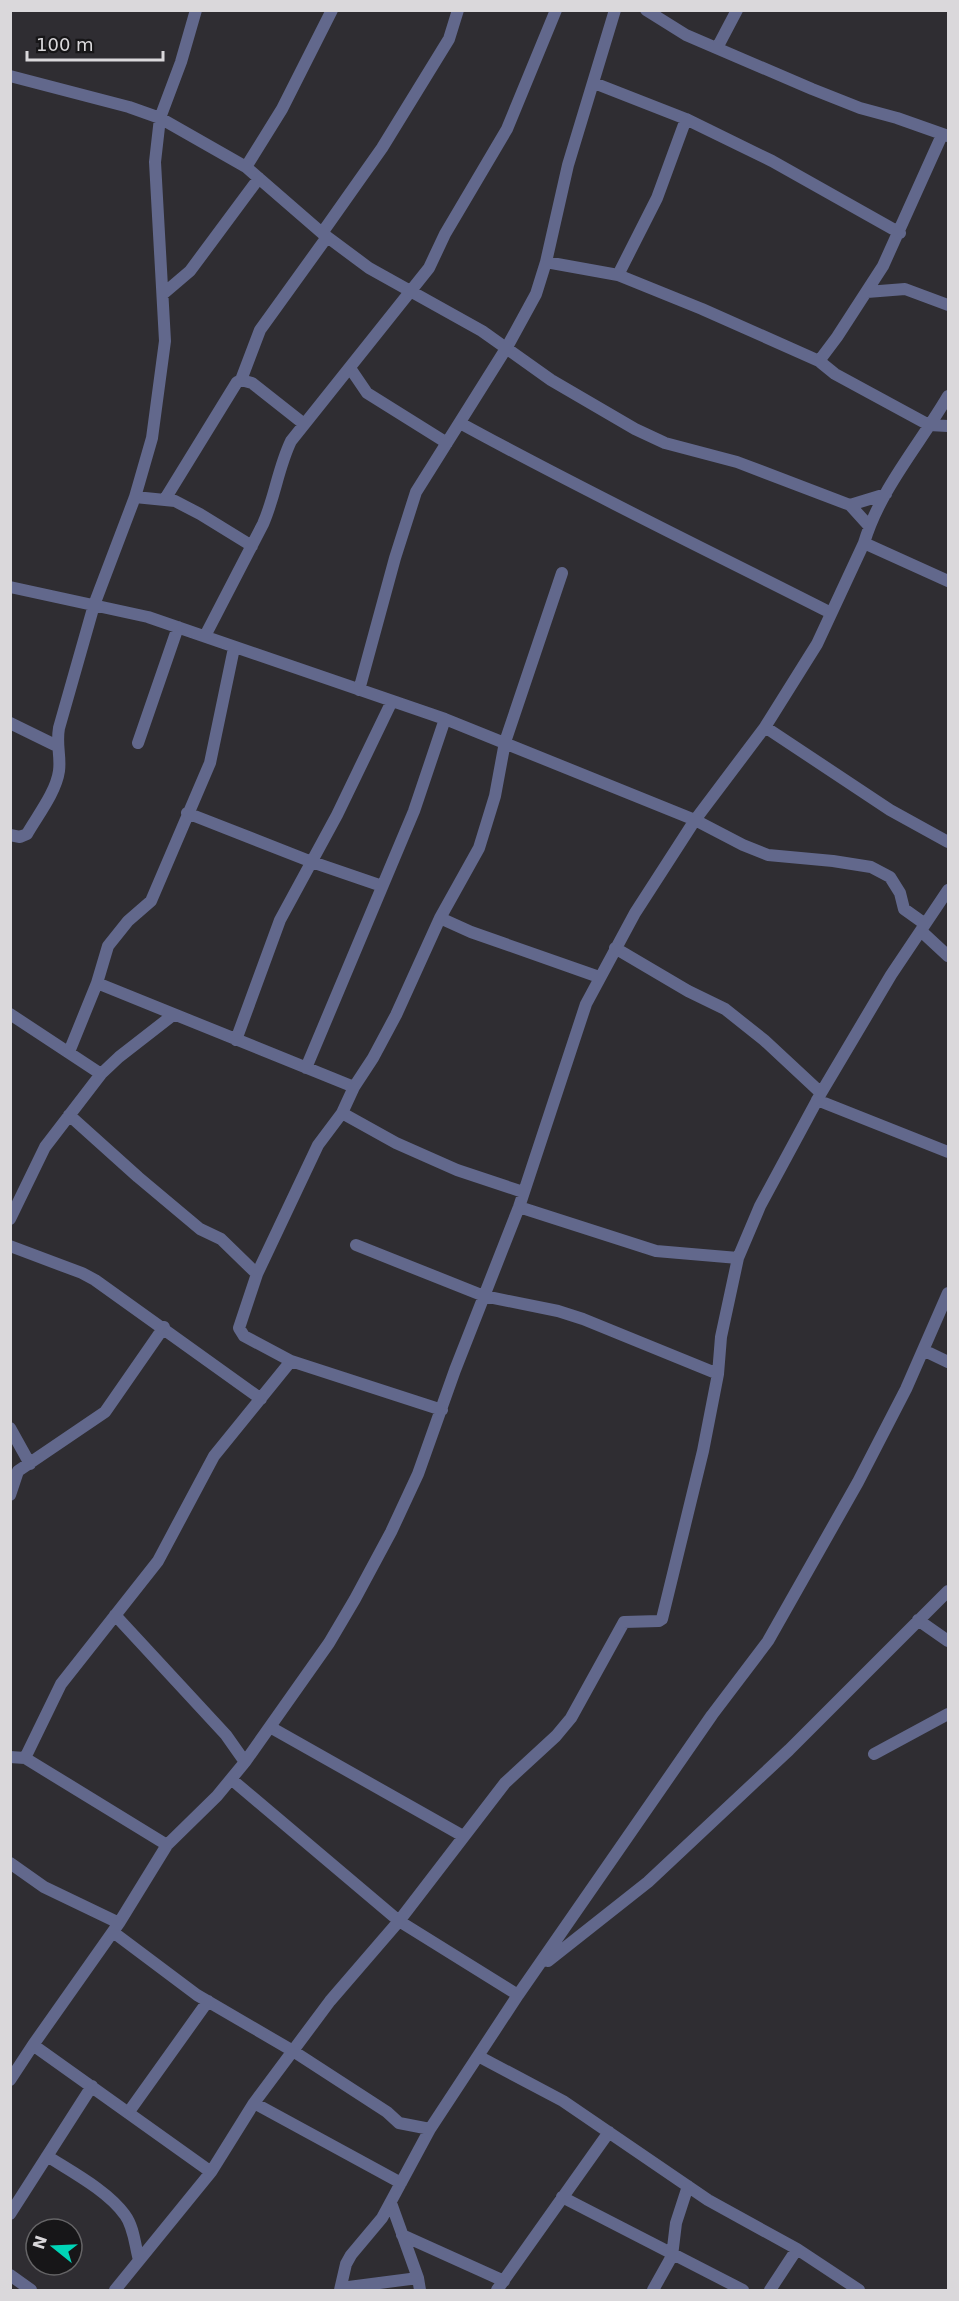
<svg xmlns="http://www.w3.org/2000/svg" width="959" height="2301" viewBox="0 0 959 2301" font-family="'DejaVu Sans',sans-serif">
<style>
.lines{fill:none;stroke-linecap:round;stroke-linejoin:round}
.minor{stroke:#62688c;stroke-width:12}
</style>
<rect width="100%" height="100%" fill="#2f2d32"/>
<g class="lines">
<path class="minor" d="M646,10L686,35L812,89L860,108L897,118L948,136
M717,48L737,10
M10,76L129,107L160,118L246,167L322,233L369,268L482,331L551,380L635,429L665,443L737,462L850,505L869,526
M594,83L686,119L772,161L900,233
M246,167L282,109L332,10
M322,233L382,148L449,39L458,10
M546,262L618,275L702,309L819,361L835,374L929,425L948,426
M618,275L657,198L686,119
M867,292L905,289L948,305
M163,294L190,271L259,178
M819,361L837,337L883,266L942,135
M350,368L367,393L447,443
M241,380L260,330L327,237
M460,423C582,490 707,550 831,613
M135,497L175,501L200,514L252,546
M165,499L237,382L241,380L252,383L304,424
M850,505L886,494
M864,543L948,581
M10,587L148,617L445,719L695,820L743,845L768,855L833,861L871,867L890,877L900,893L904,909L925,924
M205,636L263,524C275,497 278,468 291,441L429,268L445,234L507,129L556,10
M359,690L395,558L416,492L507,347L536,294L546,262L568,165L615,10
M10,723L57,746
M765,727L890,810L948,842
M138,743L178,627
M187,813L312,862L382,886
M10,835L20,837L27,834C38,815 56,792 59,771C61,756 56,745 59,728L94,605L135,497L152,438L165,341L155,162L160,118L181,62L196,10
M440,918L471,932L599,977
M921,931L948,956
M615,948L688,991L725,1009L764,1040L821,1093
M97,983L354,1087
M10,1014L101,1074
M236,1040L280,920L337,815L392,701
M69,1052L97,983L108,946L128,921L151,901L210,763L234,648
M306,1068L414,811L445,719
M817,1100L948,1152
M342,1113L396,1143L457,1170L523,1192
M69,1115L138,1177L200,1229L221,1239L257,1274
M519,1207L656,1251L738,1258
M10,1219L45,1147L101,1074L119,1057L173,1015
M356,1245L484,1296L558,1311L583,1319L718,1374
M10,1246L82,1273L95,1280L261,1399
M923,1350L948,1362
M442,1410L291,1361L244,1336L239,1328L257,1274L318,1145L342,1113L354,1087L373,1058L396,1015L440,918L479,848L495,796L505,742L562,573
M10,1428L30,1464
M10,1495L18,1471L105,1412L164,1327
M115,1615L226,1735L245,1762
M918,1620L948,1641
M270,1727L463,1836
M874,1754L948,1714
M10,1757L25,1758L167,1845
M25,1758L61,1684L158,1561L214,1456L291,1361
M231,1779L399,1921L518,1995
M10,1863L44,1887L119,1923
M113,1932L197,1995L293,2051L387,2112L399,2123L430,2129
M548,1961L648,1882L789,1750L948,1591
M33,2045L211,2172
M478,2056L563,2101L708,2200L797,2249L859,2290
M10,2080L33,2045L119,1923L167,1845L217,1796L245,1762L329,1643L355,1599L391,1532L418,1474L455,1370L519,1207L586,1004L635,913L695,820L765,727L817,644L864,543C880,489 920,444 948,396
M254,2103L401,2183
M128,2113L208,2001
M47,2156C72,2172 108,2191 125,2215C134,2227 135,2246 139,2260
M562,2197L743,2290
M391,2203L418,2278L420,2290
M10,2214L92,2086
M402,2235L504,2281
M10,2275L31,2290
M341,2288L418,2278
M115,2290L211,2172L254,2103L330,2001L399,1921L505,1783L556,1736L571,1718L624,1622L659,1621L662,1619L703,1451L718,1374L721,1337L738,1258L760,1206L821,1093L891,975L948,890
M340,2290L346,2264L351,2255L382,2218L430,2129L518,1995L712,1715L768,1641L858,1482L906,1389L948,1293
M497,2290L609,2132
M653,2290L672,2256L676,2223L688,2186
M770,2290L797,2249"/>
</g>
<rect width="959" height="2301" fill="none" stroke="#dad8db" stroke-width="24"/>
<g transform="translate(54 2247) rotate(288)"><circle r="28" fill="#171618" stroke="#656466" stroke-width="1.5"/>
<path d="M0-4.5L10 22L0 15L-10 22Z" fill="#00d5b7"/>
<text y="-9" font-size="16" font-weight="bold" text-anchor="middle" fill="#dad8db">N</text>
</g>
<path d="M27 51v9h136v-9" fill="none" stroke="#dad8db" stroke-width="3"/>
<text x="36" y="51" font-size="18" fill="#dad8db" stroke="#171618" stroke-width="4.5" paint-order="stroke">100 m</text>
</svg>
